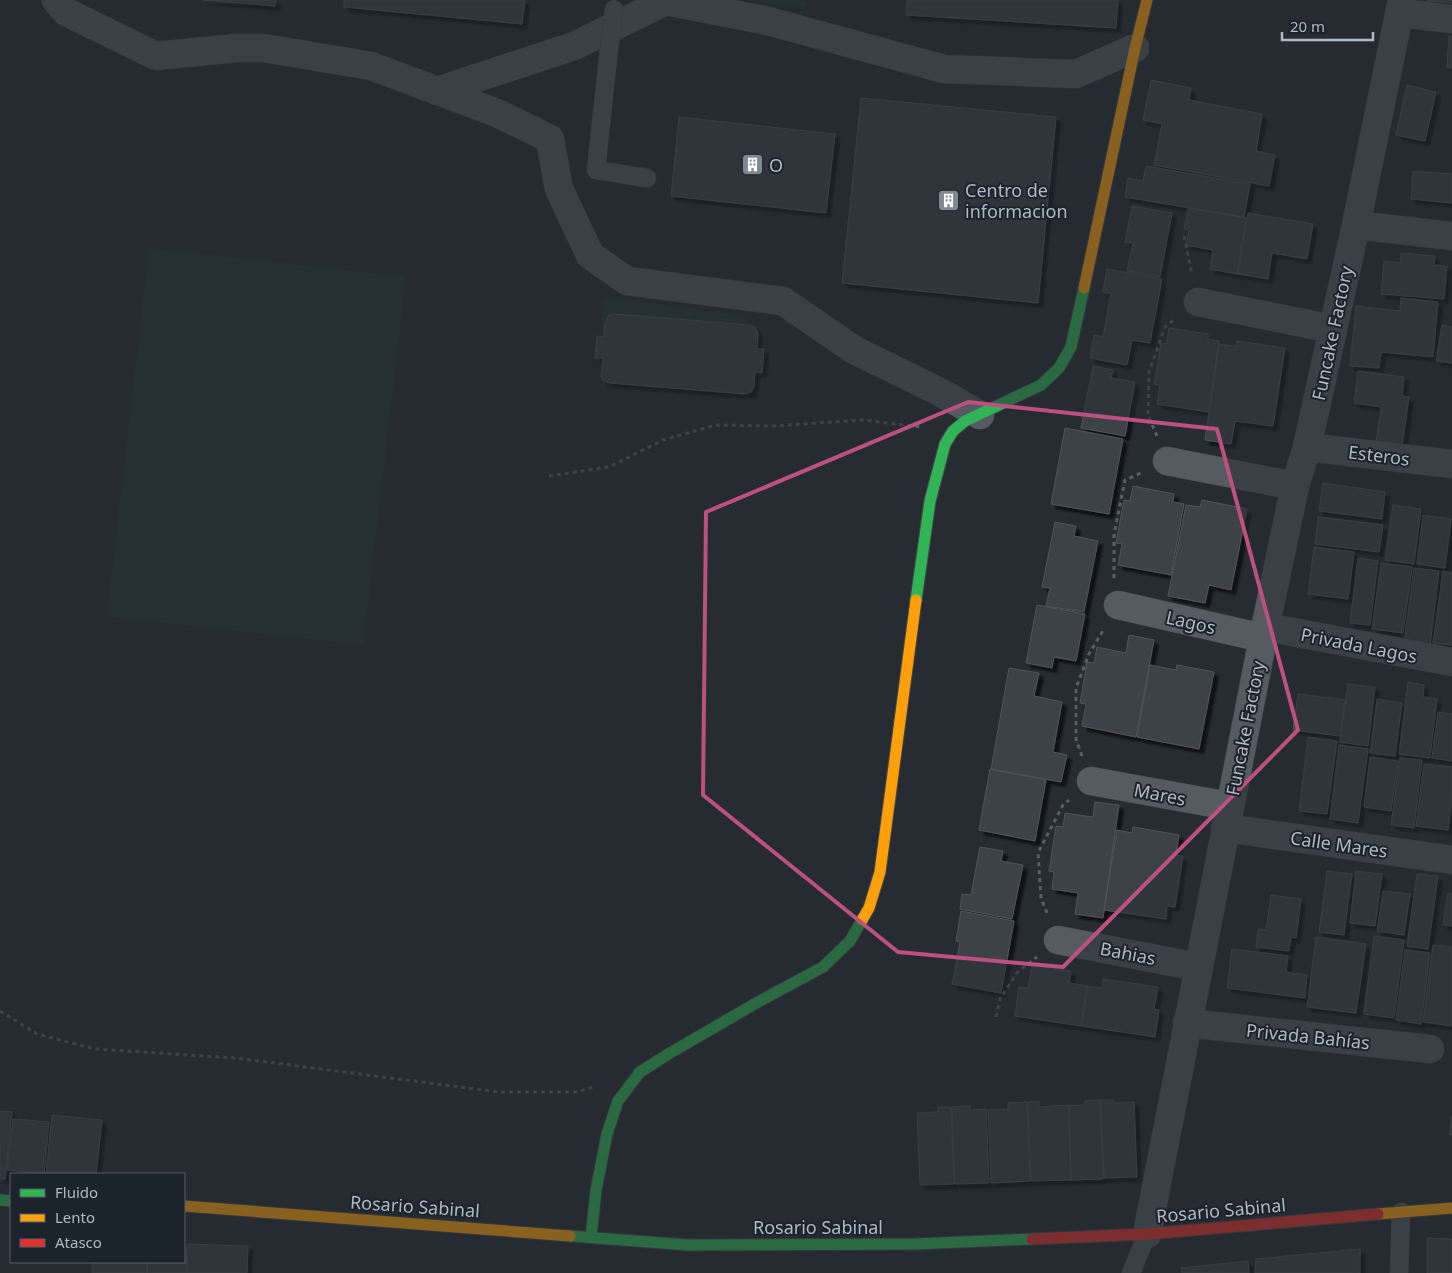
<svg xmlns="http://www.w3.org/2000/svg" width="1452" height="1273" viewBox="0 0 1452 1273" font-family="'Noto Sans',sans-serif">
<defs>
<filter id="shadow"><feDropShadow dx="4.5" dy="4.5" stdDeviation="1" flood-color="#0009"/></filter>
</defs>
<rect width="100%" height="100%" fill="#272c32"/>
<path fill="#253738" d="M 744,0 L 807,0 L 806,7 Z
M 149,248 L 406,277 L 363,645 L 107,616 Z
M 604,297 L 745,316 L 748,378 L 598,363 Z"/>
<path fill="#3e4247" stroke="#4e545a" filter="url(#shadow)" d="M 202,0 L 276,0 L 275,6 Z
M 344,0 L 525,0 L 522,24 L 344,7 Z
M 907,0 L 1118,0 L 1116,28 L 906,15 Z
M 1427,0 L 1452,0 L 1452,3 L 1427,1 Z
M 1449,36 L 1452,36 L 1452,68 L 1447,67 Z
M 1151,80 L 1191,88 L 1189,100 L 1262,114 L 1256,151 L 1275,155 L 1269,186 L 1154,165 L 1162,124 L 1143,120 Z
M 1407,85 L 1436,92 L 1425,141 L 1396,135 Z
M 861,98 L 1056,117 L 1038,303 L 842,283 Z
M 679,117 L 835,134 L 826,213 L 671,196 Z
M 1146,166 L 1250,184 L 1244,217 L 1125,197 L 1128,178 L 1143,181 Z
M 1413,171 L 1452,174 L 1452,203 L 1411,199 Z
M 1132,206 L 1172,213 L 1160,277 L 1127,271 L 1133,243 L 1125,242 Z
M 1188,208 L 1246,218 L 1237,274 L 1210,269 L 1213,250 L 1186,245 L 1189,230 L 1184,229 Z
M 1248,213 L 1313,224 L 1307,259 L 1272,253 L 1268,279 L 1238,274 Z
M 1401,253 L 1435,256 L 1434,265 L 1447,266 L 1444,299 L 1381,294 L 1384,261 L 1401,263 Z
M 1107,269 L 1162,279 L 1150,343 L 1132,340 L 1127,365 L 1090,358 L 1094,335 L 1103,337 L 1111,294 L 1103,292 Z
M 1401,298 L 1438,302 L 1433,357 L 1381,352 L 1379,368 L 1350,366 L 1356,306 L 1400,311 Z
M 615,314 L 750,325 L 755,327 L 758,333 L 757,349 L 764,349 L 762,373 L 755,372 L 754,386 L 751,392 L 745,394 L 610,383 L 604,381 L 601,377 L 603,358 L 595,358 L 597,336 L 604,337 L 605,324 L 609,315 Z
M 1442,325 L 1452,327 L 1452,363 L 1436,361 Z
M 1169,328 L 1208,334 L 1208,339 L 1219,341 L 1209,412 L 1157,404 L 1160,385 L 1154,384 L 1161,343 L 1166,344 Z
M 1237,341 L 1285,348 L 1273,426 L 1235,421 L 1231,444 L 1205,440 L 1219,344 L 1236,346 Z
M 1093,366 L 1113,370 L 1111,378 L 1135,382 L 1125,436 L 1081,428 Z
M 1358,371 L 1404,377 L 1402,396 L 1409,397 L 1402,446 L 1376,443 L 1381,407 L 1354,403 Z
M 1065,428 L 1123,439 L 1109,514 L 1051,504 Z
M 1323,483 L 1385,492 L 1382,519 L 1319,511 Z
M 1133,486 L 1174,494 L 1173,502 L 1184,504 L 1171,575 L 1118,565 L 1122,544 L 1116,543 L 1124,500 L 1130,501 Z
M 1202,500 L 1247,509 L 1231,590 L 1209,585 L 1205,603 L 1168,596 L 1186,505 L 1200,507 Z
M 1393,505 L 1421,509 L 1414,564 L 1385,560 Z
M 1423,515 L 1451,519 L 1445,568 L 1417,564 Z
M 1318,517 L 1383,525 L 1379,552 L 1315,544 Z
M 1055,522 L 1076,526 L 1074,536 L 1098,541 L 1084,612 L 1046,606 L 1050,588 L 1042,587 Z
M 1314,547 L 1354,552 L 1348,599 L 1308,594 Z
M 1358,558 L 1378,561 L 1370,625 L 1350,623 Z
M 1381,563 L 1412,567 L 1403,633 L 1372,629 Z
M 1414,568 L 1439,571 L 1430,646 L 1404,643 Z
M 1443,571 L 1452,573 L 1452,645 L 1433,643 Z
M 1037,605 L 1085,614 L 1076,661 L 1054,657 L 1052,668 L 1026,663 Z
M 1129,635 L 1154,640 L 1136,737 L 1082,726 L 1086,704 L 1080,703 L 1087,662 L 1094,663 L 1097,647 L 1126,653 Z
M 1150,665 L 1176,670 L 1177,665 L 1214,672 L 1199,749 L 1137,737 Z
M 1009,668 L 1039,673 L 1034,696 L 1062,702 L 1053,752 L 1067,755 L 1061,782 L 991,769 Z
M 1408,682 L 1424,685 L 1423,697 L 1437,699 L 1430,758 L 1399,754 Z
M 1348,684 L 1375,687 L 1368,746 L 1340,742 Z
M 1298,694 L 1345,700 L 1340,736 L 1293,730 Z
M 1377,699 L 1402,703 L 1395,756 L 1370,753 Z
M 1438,712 L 1452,714 L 1452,761 L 1432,758 Z
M 1308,737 L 1337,741 L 1327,814 L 1299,811 Z
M 1339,745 L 1368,749 L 1358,823 L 1330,819 Z
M 1370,757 L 1398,761 L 1391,811 L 1364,807 Z
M 1400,758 L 1422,760 L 1414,828 L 1391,825 Z
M 1424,764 L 1452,767 L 1452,796 L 1448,830 L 1416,826 Z
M 990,769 L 1046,780 L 1035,841 L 979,830 Z
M 1095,802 L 1119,805 L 1103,918 L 1075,914 L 1078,893 L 1052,889 L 1054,872 L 1049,871 L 1056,826 L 1063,827 L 1065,813 L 1093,817 Z
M 1133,827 L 1179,835 L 1176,855 L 1183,856 L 1175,907 L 1167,906 L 1166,919 L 1104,910 L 1117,830 L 1132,833 Z
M 980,847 L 1003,851 L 1001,861 L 1023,865 L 1012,919 L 960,909 L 962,894 L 971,895 Z
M 1327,871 L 1352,874 L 1344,935 L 1319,932 Z
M 1356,871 L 1382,874 L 1375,926 L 1350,923 Z
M 1417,874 L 1438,876 L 1428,949 L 1407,946 Z
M 1383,891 L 1410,894 L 1404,935 L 1377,931 Z
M 1448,893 L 1452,894 L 1452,926 L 1443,925 Z
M 1271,895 L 1301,899 L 1296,938 L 1291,937 L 1289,951 L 1256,947 L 1258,929 L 1266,930 Z
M 961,911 L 1014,921 L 1001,993 L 952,984 L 960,942 L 956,941 Z
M 1374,936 L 1404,940 L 1394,1018 L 1364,1014 Z
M 1316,937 L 1366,944 L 1356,1013 L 1307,1007 Z
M 1433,945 L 1452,947 L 1452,1026 L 1423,1022 Z
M 1232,949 L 1288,956 L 1286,972 L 1307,975 L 1305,998 L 1227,988 Z
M 1405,950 L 1430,953 L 1421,1024 L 1396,1020 Z
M 1032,965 L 1071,971 L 1069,983 L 1087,986 L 1081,1026 L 1015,1016 L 1019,987 L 1028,988 Z
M 1103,979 L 1158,987 L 1154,1009 L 1159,1010 L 1155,1037 L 1082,1026 L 1087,986 L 1102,988 Z
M 1100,1100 L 1103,1179 L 1071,1180 L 1069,1106 L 1084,1105 L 1084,1101 Z
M 1101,1100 L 1114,1100 L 1114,1103 L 1134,1102 L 1137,1177 L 1104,1178 Z
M 1039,1101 L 1039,1107 L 1069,1105 L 1071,1180 L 1031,1181 L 1028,1102 Z
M 1027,1102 L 1030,1181 L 991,1183 L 988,1110 L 1008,1109 L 1008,1103 Z
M 970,1106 L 970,1110 L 986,1109 L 989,1183 L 955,1184 L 952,1107 Z
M 938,1107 L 951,1107 L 954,1184 L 920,1185 L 917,1113 L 938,1112 Z
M 0,1111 L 12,1112 L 5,1179 L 0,1179 Z
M 52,1115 L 102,1120 L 96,1174 L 46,1174 Z
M 1452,1116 L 1452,1135 L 1449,1135 Z
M 13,1119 L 49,1122 L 44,1174 L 7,1170 Z
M 1427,1238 L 1452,1239 L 1452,1273 L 1427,1273 Z
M 188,1244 L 248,1246 L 247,1273 L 187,1273 Z
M 184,1247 L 187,1247 L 186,1273 L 147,1273 L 147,1262 L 184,1262 Z
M 1360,1249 L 1360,1273 L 1255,1273 L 1256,1259 Z
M 1248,1261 L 1249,1273 L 1182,1273 L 1181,1268 Z
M 92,1262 L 147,1262 L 147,1273 L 92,1273 Z"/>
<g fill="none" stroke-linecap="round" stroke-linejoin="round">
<defs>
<path id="lane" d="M 608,58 L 596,170 L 647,178
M 1131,1273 L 1147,1234
M 1399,1273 L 1401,1212"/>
<path id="street" d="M 56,0 L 66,12 L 156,56 L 236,48 L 264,48 L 371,66 L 497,113 L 550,139 L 559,189 L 590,255 L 627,281 L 783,301 L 854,350 L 940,392 L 980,415
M 1400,13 L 1452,19
M 437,91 L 574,46 L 666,1 L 768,21 L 944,69 L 1076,74 L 1135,48
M 1356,225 L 1452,236
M 1198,302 L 1333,329
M 1307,447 L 1452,464
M 1167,461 L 1295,486
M 1118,605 L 1263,638
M 1266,627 L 1452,662
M 1091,781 L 1229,806
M 1225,828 L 1452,860
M 1058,940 L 1198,967
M 1187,1023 L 1430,1049
M 1147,1234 L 1263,638 L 1295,486 L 1307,447 L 1356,225 L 1402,0"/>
<path id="fast" d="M 916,600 L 930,501 L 945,444 L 953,431 L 965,421 L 1041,385 L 1059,368 L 1071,347 L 1084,288
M 0,1200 L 11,1201
M 570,1236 L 688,1245 L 916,1244 L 1032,1239
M 591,1237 L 596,1190 L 607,1134 L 618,1101 L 640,1072 L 670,1053 L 758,1002 L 823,967 L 850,941 L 862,920"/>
<path id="slow" d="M 1084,288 L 1135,48 L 1147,0
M 862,920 L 869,908 L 880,872 L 916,600
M 184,1206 L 570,1236
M 1378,1214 L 1452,1208"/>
<path id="jam" d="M 1032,1239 L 1147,1234 L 1378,1214"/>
</defs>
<use href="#lane" stroke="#44484d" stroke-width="19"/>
<use href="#street" stroke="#44484d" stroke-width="29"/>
<use href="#fast" stroke="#44484d" stroke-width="13"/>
<use href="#slow" stroke="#44484d" stroke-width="13"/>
<use href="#jam" stroke="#44484d" stroke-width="13"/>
<path stroke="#595f65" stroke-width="3" stroke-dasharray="4 4" stroke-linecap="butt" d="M 1184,236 L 1192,275
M 1157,436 L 1148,415 L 1149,372 L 1165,327 L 1175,319
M 549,476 L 609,467 L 663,440 L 716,425 L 772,426 L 863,420 L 921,427
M 1114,578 L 1114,534 L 1125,480 L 1141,473
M 1082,756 L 1076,739 L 1076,688 L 1089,654 L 1104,629
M 1047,913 L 1041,898 L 1038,853 L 1063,805 L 1069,800
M 0,1011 L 37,1034 L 95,1049 L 236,1058 L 498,1092 L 577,1092 L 593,1087
M 996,1017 L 1000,999 L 1017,973 L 1037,957"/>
<use href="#lane" stroke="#565a61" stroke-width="18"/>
<use href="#street" stroke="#565a61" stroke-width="28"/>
<use href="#fast" stroke="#30b455" stroke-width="11"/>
<use href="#slow" stroke="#ff9f0a" stroke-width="11"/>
<use href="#jam" stroke="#e5322d" stroke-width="11"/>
<defs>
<path id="lane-bridge" d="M 608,58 L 614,9"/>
</defs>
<use href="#lane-bridge" stroke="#44484d" stroke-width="19" stroke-linecap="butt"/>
<use href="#lane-bridge" stroke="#565a61" stroke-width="18"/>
</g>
<path d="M0 0H1452V1273H0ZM 968,402 L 1217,429 L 1298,730 L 1063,967 L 898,952 L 703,795 L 706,512 Z" fill="#272c32" fill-opacity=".55" fill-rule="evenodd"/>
<path fill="none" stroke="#bc5080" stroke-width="4" stroke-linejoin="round" d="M 968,402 L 1217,429 L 1298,730 L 1063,967 L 898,952 L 703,795 L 706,512 Z"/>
<defs>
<symbol id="building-square" viewBox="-11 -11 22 22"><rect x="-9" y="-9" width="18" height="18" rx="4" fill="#808891" stroke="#1b232c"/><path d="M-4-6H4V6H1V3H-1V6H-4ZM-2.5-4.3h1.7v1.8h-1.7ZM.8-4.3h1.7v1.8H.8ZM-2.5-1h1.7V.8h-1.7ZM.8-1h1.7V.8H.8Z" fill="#fff"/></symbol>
</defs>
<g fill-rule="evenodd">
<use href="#building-square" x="740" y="152" width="25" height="25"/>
<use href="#building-square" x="936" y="188" width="25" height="25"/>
</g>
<g text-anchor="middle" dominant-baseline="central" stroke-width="4" stroke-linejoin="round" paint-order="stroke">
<g font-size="18" fill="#b0b9c4" stroke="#1b232c" text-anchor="start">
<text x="769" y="165">O</text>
<text x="965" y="190">Centro de<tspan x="965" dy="21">informacion</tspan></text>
</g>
<g font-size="18" fill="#b0b9c4" stroke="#1b232c">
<text transform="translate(1332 333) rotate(-78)">Funcake Factory</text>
<text transform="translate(1379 455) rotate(7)">Esteros</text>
<text transform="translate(1191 622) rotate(13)">Lagos</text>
<text transform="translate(1359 645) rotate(11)">Privada Lagos</text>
<text transform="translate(1245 728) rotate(-79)">Funcake Factory</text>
<text transform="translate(1160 794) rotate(11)">Mares</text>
<text transform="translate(1339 844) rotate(8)">Calle Mares</text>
<text transform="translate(1128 953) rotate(11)">Bahias</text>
<text transform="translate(1308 1036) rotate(6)">Privada Bahías</text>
<text transform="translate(415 1206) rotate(4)">Rosario Sabinal</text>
<text transform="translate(1221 1210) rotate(-5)">Rosario Sabinal</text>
<text x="818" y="1227">Rosario Sabinal</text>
</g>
</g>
<rect x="10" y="1173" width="175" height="90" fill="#1b232c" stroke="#575f69"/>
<rect x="20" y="1189" width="25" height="8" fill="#30b455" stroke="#575f69"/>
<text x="55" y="1198" font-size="15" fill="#b0b9c4">Fluido</text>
<rect x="20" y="1214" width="25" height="8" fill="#ff9f0a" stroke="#575f69"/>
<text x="55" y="1223" font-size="15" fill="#b0b9c4">Lento</text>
<rect x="20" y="1239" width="25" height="8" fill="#e5322d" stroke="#575f69"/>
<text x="55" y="1248" font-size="15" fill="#b0b9c4">Atasco</text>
<path d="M1282 32v8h91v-8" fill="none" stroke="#b0b9c4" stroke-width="2.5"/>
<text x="1290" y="32" font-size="15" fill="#b0b9c4" stroke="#1b232c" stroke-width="4" paint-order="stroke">20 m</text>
</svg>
